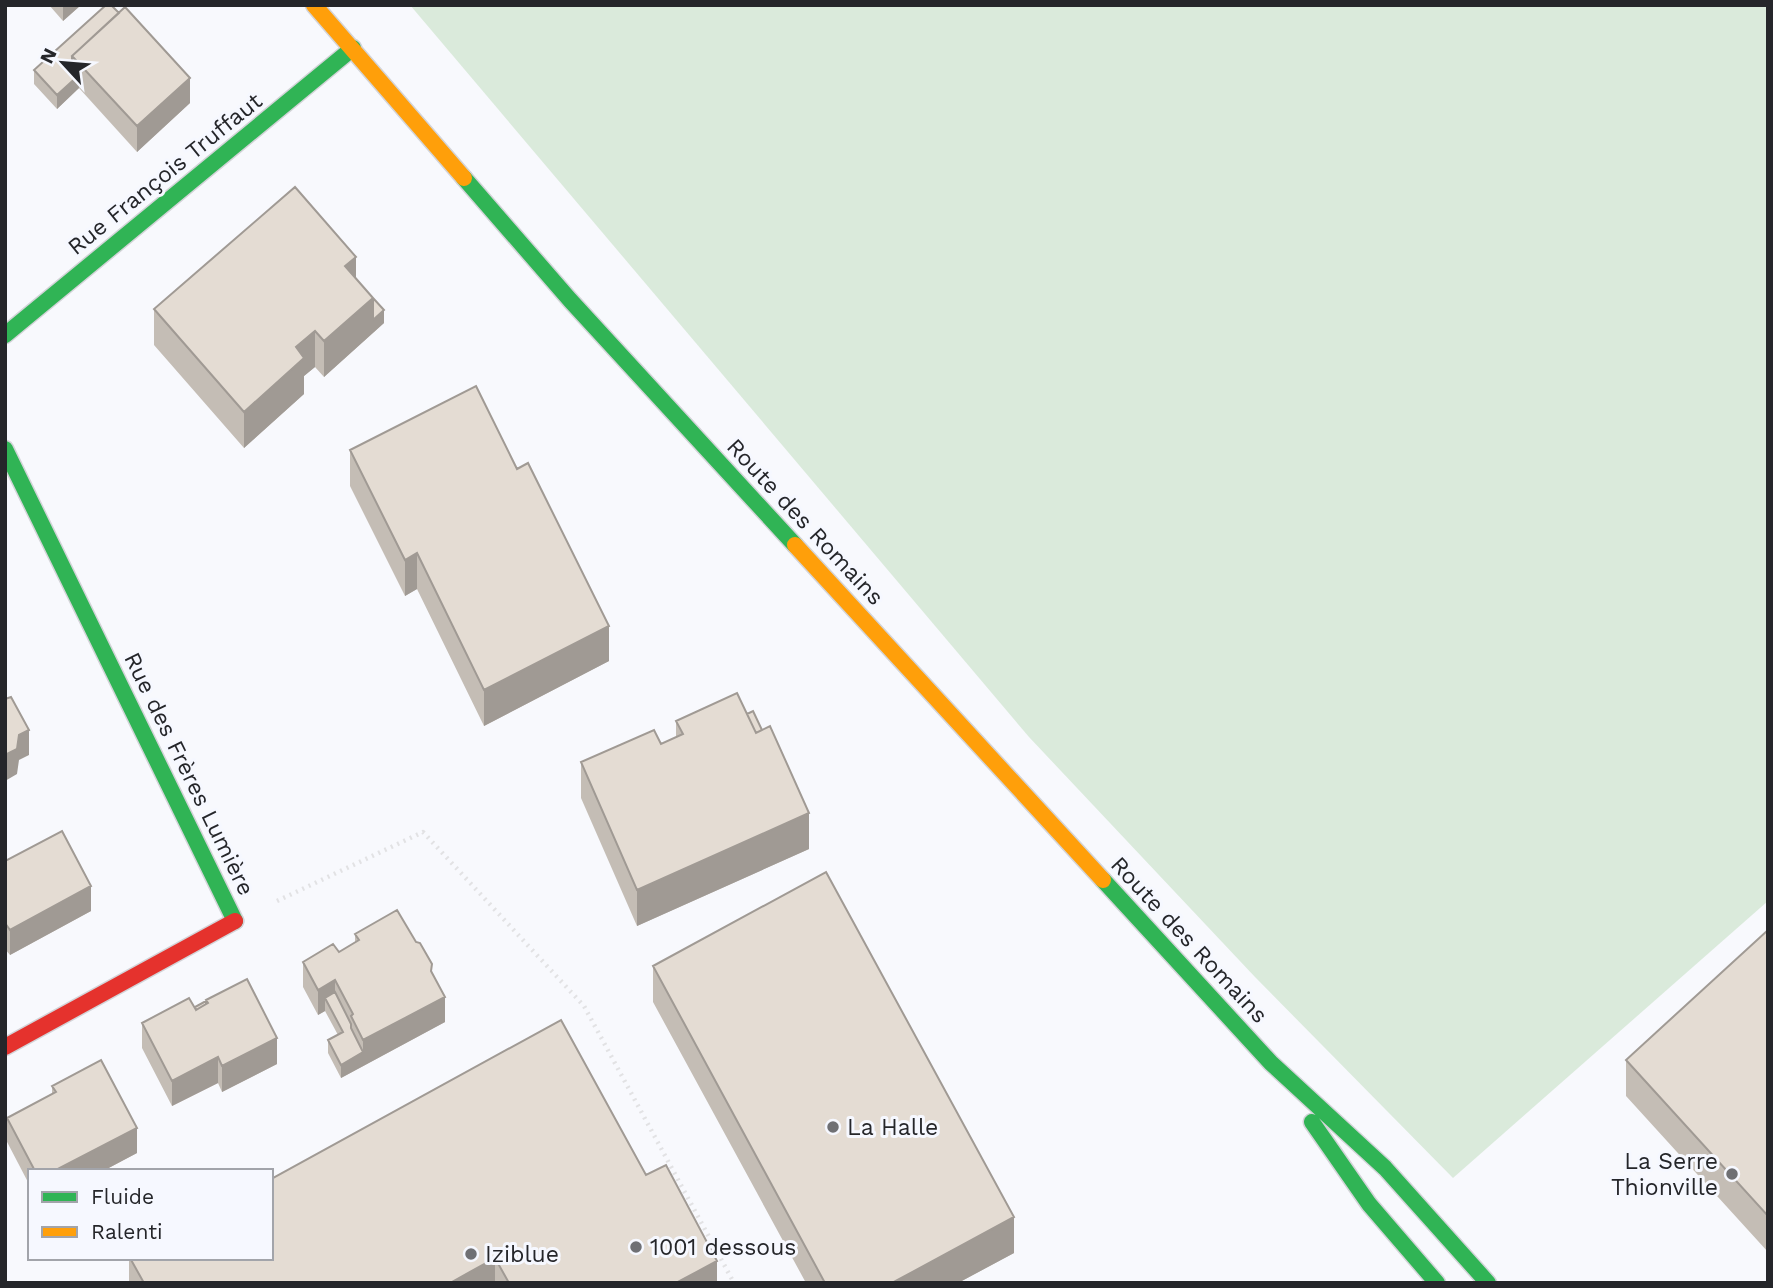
<svg xmlns="http://www.w3.org/2000/svg" width="1773" height="1288" viewBox="0 0 1773 1288" font-family="'Work Sans',sans-serif">
<rect width="100%" height="100%" fill="#f8f9fd"/>
<path fill="#daeadb" d="M 410,5 L 1768,5 L 1768,901 L 1453,1178 L 1255,977 L 1029,737 Z"/>
<g fill="none" stroke-linecap="round" stroke-linejoin="round">
<defs>
<path id="fast" d="M 464,178 L 570,300 L 795,545
M 5,335 L 353,48
M 5,449 L 235,921
M 1103,880 L 1271,1063 L 1385,1168 L 1488,1283
M 1312,1122 L 1369,1204 L 1437,1283"/>
<path id="slow" d="M 314,5 L 464,178
M 795,545 L 1103,880"/>
<path id="jam" d="M 5,1047 L 235,921"/>
</defs>
<use href="#fast" stroke="#d3d4d8" stroke-width="19"/>
<use href="#slow" stroke="#d3d4d8" stroke-width="19"/>
<use href="#jam" stroke="#d3d4d8" stroke-width="19"/>
<path stroke="#e2e2e4" stroke-width="4.5" stroke-dasharray="2 5" stroke-linecap="butt" d="M 277,901 L 423,832 L 584,1006 L 734,1283"/>
<use href="#fast" stroke="#30b455" stroke-width="16"/>
<use href="#slow" stroke="#ff9f0a" stroke-width="16"/>
<use href="#jam" stroke="#e5322d" stroke-width="16"/>
</g>
<path fill="#c4bdb5" d="M 49,5 L 81,5 L 63,21 Z
M 106,5 L 190,103 L 137,152 L 79,88 L 57,109 L 34,84 L 34,70 Z
M 356,278 L 384,323 L 324,377 L 315,367 L 304,376 L 304,394 L 244,448 L 154,345 L 154,309 Z
M 350,450 L 609,661 L 484,726 L 417,589 L 405,596 L 350,486 Z
M 676,721 L 809,849 L 637,926 L 581,798 L 581,762 L 661,744 L 676,737 Z
M 5,861 L 91,911 L 10,955 L 5,949 Z
M 1768,930 L 1768,1252 L 1626,1096 L 1626,1060 Z
M 355,934 L 432,973 L 445,1022 L 341,1078 L 328,1053 L 328,1040 L 338,1035 L 325,1011 L 318,1015 L 303,987 L 303,962 L 339,952 L 355,942 Z
M 653,966 L 1014,1253 L 958,1283 L 806,1283 L 653,1002 Z
M 206,1001 L 277,1064 L 222,1092 L 218,1083 L 172,1106 L 142,1048 L 142,1023 L 195,1007 Z
M 52,1086 L 137,1153 L 103,1171 L 30,1171 L 30,1186 L 5,1138 L 5,1122 L 7,1121 L 7,1118 L 52,1094 Z
M 646,1175 L 717,1283 L 129,1283 L 129,1258 L 271,1258 Z"/>
<path fill="#a09a94" d="M 63,5 L 81,5 L 63,21 Z
M 79,75 L 79,88 L 57,109 L 57,95 Z
M 190,78 L 190,103 L 137,152 L 137,126 Z
M 356,257 L 356,292 L 345,266 Z
M 373,298 L 384,310 L 384,323 L 324,377 L 324,341 Z
M 315,331 L 315,367 L 304,376 L 304,394 L 244,448 L 244,412 L 296,347 Z
M 417,553 L 417,589 L 405,596 L 405,560 Z
M 609,626 L 609,661 L 484,726 L 484,690 Z
M 29,730 L 29,755 L 19,760 L 17,774 L 5,781 L 5,755 L 19,735 Z
M 809,813 L 809,849 L 637,926 L 637,890 Z
M 91,886 L 91,911 L 10,955 L 10,930 Z
M 335,980 L 335,1005 L 325,998 L 325,1011 L 318,1015 L 318,990 Z
M 445,997 L 445,1022 L 341,1078 L 341,1065 L 363,1052 L 363,1040 Z
M 277,1038 L 277,1064 L 222,1092 L 222,1066 Z
M 218,1057 L 218,1083 L 172,1106 L 172,1081 Z
M 137,1128 L 137,1153 L 103,1171 L 54,1171 Z
M 1014,1217 L 1014,1253 L 958,1283 L 892,1283 Z
M 495,1258 L 495,1283 L 450,1283 Z
M 717,1261 L 717,1283 L 676,1283 Z"/>
<path fill="#e4dcd3" stroke="#a09a94" stroke-width="2" d="M 106,5 L 111,5 L 119,13 L 72,56 L 72,68 L 79,75 L 57,95 L 34,70 Z
M 125,7 L 190,78 L 137,126 L 72,56 Z
M 295,187 L 356,257 L 345,266 L 373,298 L 324,341 L 315,331 L 296,347 L 304,358 L 244,412 L 154,309 Z
M 373,298 L 384,310 L 373,320 Z
M 476,386 L 517,469 L 528,463 L 609,626 L 484,690 L 417,553 L 405,560 L 350,450 Z
M 737,693 L 756,733 L 770,726 L 809,813 L 637,890 L 581,762 L 654,730 L 661,744 L 683,734 L 676,721 Z
M 11,697 L 29,730 L 19,735 L 17,749 L 5,755 L 5,699 Z
M 753,711 L 762,730 L 756,733 L 747,714 Z
M 62,831 L 91,886 L 10,930 L 5,923 L 5,861 Z
M 826,872 L 1014,1217 L 892,1283 L 825,1283 L 653,966 Z
M 397,910 L 416,942 L 420,943 L 432,964 L 431,971 L 445,997 L 363,1040 L 351,1016 L 353,1014 L 335,980 L 318,990 L 303,962 L 333,944 L 339,952 L 359,940 L 355,934 Z
M 1768,930 L 1768,1216 L 1626,1060 Z
M 247,979 L 277,1038 L 222,1066 L 218,1057 L 172,1081 L 142,1023 L 189,998 L 196,1010 L 208,1003 L 206,1000 Z
M 335,992 L 351,1024 L 351,1028 L 363,1052 L 341,1065 L 328,1040 L 343,1032 L 325,998 Z
M 206,1001 L 206,1004 L 196,1010 L 195,1007 Z
M 561,1020 L 646,1175 L 666,1165 L 717,1261 L 676,1283 L 509,1283 L 495,1258 L 450,1283 L 144,1283 L 130,1258 L 271,1258 L 271,1179 Z
M 101,1060 L 137,1128 L 54,1171 L 35,1171 L 7,1118 L 56,1092 L 52,1086 Z"/>
<g fill="#6f7074" stroke="#f6f8ff" stroke-width="2.5">
<circle cx="833" cy="1127" r="7"/>
<circle cx="1732" cy="1174" r="7"/>
<circle cx="636" cy="1247" r="7"/>
<circle cx="471" cy="1254" r="7"/>
</g>
<g text-anchor="middle" dominant-baseline="central" stroke-width="6" stroke-linejoin="round" paint-order="stroke">
<g font-size="23" fill="#25262a" stroke="#f6f8ff">
<text transform="translate(165 174) rotate(-39)">Rue François Truffaut</text>
<text transform="translate(805 522) rotate(47)">Route des Romains</text>
<text transform="translate(189 774) rotate(64)">Rue des Frères Lumière</text>
<text transform="translate(1189 940) rotate(47)">Route des Romains</text>
</g>
<g font-size="23" fill="#25262a" stroke="#f6f8ff" text-anchor="start">
<text x="847" y="1127">La Halle</text>
<text x="1718" y="1161" text-anchor="end">La Serre<tspan x="1718" dy="26">Thionville</tspan></text>
<text x="650" y="1247">1001 dessous</text>
<text x="485" y="1254">Iziblue</text>
</g>
</g>
<rect width="1773" height="1288" fill="none" stroke="#25262a" stroke-width="14"/>
<rect x="28" y="1169" width="245" height="91" fill="#f6f8ff" stroke="#a2a4aa" stroke-width="2"/>
<rect x="42" y="1192" width="35" height="10" fill="#30b455" stroke="#a2a4aa" stroke-width="2"/>
<text x="91" y="1204" font-size="21" fill="#25262a">Fluide</text>
<rect x="42" y="1227" width="35" height="10" fill="#ff9f0a" stroke="#a2a4aa" stroke-width="2"/>
<text x="91" y="1239" font-size="21" fill="#25262a">Ralenti</text>
<g transform="translate(63 63) rotate(296)" stroke="#f6f8ff" stroke-width="5" paint-order="stroke">
<path d="M0-5L12 26L0 18L-12 26Z" fill="#25262a"/>
<text y="-10" font-size="19" font-weight="bold" text-anchor="middle" fill="#25262a">N</text>
</g>
</svg>
